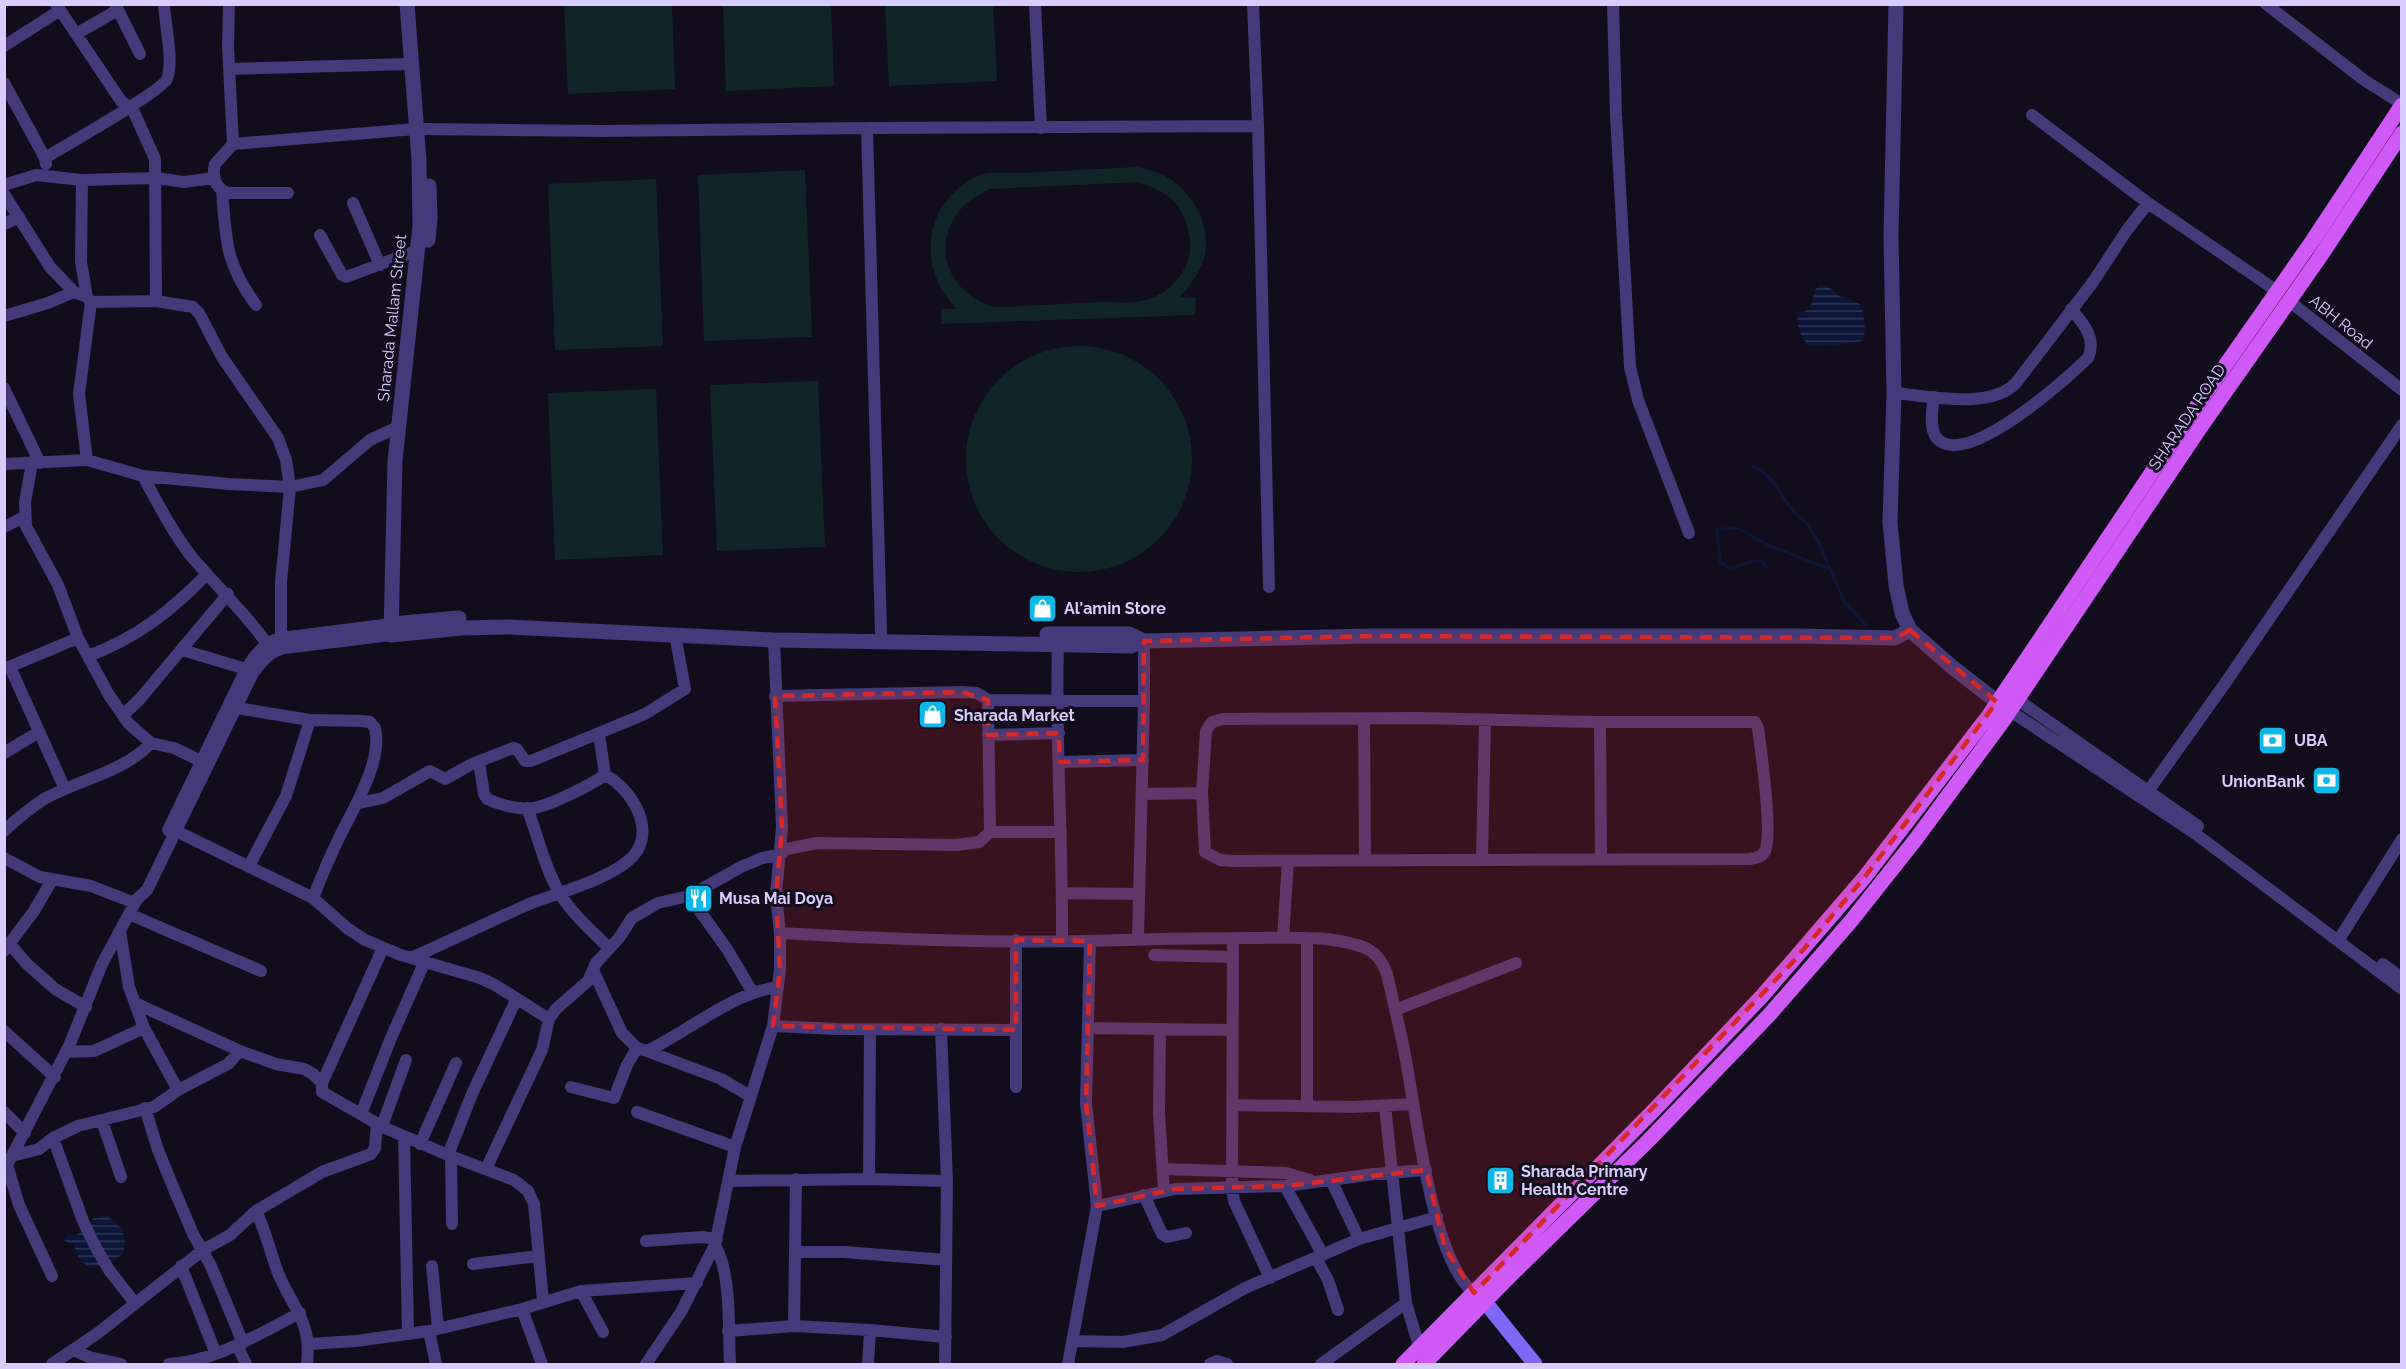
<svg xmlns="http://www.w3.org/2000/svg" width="2406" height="1369" viewBox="0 0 2406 1369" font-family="Raleway,sans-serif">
<defs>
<pattern id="water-rules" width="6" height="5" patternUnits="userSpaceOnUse" patternTransform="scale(1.5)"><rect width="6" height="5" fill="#0b1638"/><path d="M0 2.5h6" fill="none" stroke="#2e3756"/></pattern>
</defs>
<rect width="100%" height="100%" fill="#120d1d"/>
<path fill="#102527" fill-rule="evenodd" d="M 564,5 L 672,5 L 675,89 L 568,94 Z
M 723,5 L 831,5 L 834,86 L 726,91 Z
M 885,5 L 993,5 L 997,81 L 889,86 Z
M 1138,167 C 1146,170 1157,171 1165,176 C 1192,190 1213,227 1204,258 C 1199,274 1190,285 1180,297 L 1196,298 L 1195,315 L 941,324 L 942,309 L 957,309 C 938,288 928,267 931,239 C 934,211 953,187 978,176 C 989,171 1007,173 1019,173 C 1059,171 1098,169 1138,167 ZM 1138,182 C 1168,193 1182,200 1189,234 C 1196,263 1174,292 1146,300 C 1133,304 1115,302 1100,302 C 1065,304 1030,306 995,307 C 953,296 930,252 957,214 C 965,202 977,196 989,189 Z
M 805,170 L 812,337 L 704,341 L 698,175 Z
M 656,179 L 663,346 L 555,350 L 548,184 Z
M966 459a113 113 0 1 1 226 0a113 113 0 1 1-226 0Z
M 818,381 L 825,547 L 717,551 L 710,385 Z
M 656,389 L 663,555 L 555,560 L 548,393 Z"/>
<path fill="url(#water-rules)" d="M 1820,285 L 1827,285 L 1839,296 L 1860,304 C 1865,314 1866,330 1863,341 L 1829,346 L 1808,345 C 1801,337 1796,325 1798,314 L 1810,309 L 1815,290 Z
M 107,1215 L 123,1230 L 125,1243 L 123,1254 C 102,1269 82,1276 74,1245 L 63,1240 L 67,1235 C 81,1237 87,1228 93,1218 L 100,1218 Z"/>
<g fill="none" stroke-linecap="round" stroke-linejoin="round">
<path stroke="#0b1638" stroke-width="3" d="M 1752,467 L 1761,470 L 1771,479 L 1792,510 L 1808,525 L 1818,541 L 1845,603 L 1866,625
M 1767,567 L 1761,560 L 1729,568 L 1720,562 L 1717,530 L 1735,527 L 1770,546 L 1830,569"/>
<path stroke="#443a79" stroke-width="12" d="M 56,4 L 121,101 L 133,110 L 155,159 L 156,301
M 115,4 L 140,54
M 229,4 L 228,47 L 233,144
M 1035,4 L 1041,128
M 1253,4 L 1258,126 L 1269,587
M 1613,4 L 1616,115 L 1630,367 L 1638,400 L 1689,533
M 2266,4 L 2364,80 L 2402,104
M 76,34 L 118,10
M 4,46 L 59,11
M 229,69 L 410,64
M 4,83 L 45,158 L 46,164
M 2032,115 L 2148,203 L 2277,291
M 867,128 L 881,632
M 425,129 L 602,131 L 867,128 L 1258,126
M 45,158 C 63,147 162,91 167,79 C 174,60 165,25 164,4
M 82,180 L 81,262 L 87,297
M 4,185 L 36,175 L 82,180 L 156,178 L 184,182 L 214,178
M 222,190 C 226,240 225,263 256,305
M 288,193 L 227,193 C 214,187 212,176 215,164 L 233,144 L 416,129
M 4,194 L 50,267 L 74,292 L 87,297 L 91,302 L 156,301 L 193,307 L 199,313 L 222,357 L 278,438 L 286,460 L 290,487 L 281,582 L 281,638
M 353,203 L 380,265
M 4,224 L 19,217
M 320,235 L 342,275 L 346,277 L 418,250
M 2289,301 L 2402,390
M 4,316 L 48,303 L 74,292
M 4,388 L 40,463
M 1894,393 C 1929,396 1990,410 2016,383 L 2093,282 L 2127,230 L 2148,203
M 1934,397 C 1932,409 1928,433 1940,441 C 1971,465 2066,379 2088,358 C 2097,338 2083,323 2071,309
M 87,460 L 79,394 L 91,302
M 32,463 L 25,502 L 26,526 L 58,585 L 78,638 L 109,695 L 129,724 L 151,743 L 174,748 L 201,761
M 4,464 L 87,460 L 143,476 L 229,484 L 290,487 L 323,480 L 370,440 L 398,427
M 143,476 C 158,504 172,531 191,556 C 217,587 247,614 270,648
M 4,527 L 24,517
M 1058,645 C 1055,743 1063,842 1062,941
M 182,650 L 246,669
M 88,656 C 137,638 171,611 207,574
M 10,667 L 65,789
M 4,669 L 78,638
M 2011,695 L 2198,826
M 775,696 L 962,692 L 977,693 L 988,700 L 1144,701
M 2004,707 L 2193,832 L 2402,989
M 237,708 L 310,720 L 363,721 L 370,722 L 375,728 C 383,762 353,809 339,838 C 329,858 321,878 313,898
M 123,715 L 139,700 L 228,594
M 1419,718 L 1595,722 L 1755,722 L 1758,728 C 1761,750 1773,835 1765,851 C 1762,857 1756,858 1749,859 L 1234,861 L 1220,860 L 1205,852 L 1202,793 L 1206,731 L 1212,722 L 1223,719 Z
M 1364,720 L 1365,860
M 1600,722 L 1601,858
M 988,735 L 1059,733
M 4,753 L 39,732
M 479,762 L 484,794 L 487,799 C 501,805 518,810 533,808 C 549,806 591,785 605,775 L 599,734
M 1060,762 L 1143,760
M 2149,790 L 2226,682 L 2402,425
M 1142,794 L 1202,793
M 359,803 L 383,798 L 430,771 L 445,779 L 472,764 L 513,748 L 517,749 L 525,761 L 531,761 L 645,714 L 685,689 L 675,634
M 527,808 C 538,836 544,866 559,892 C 571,913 592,931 609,948
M 170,828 L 313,898 L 347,928 L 365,940 L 401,955 L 480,978 L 495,985 L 549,1019
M 168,830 L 246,669 L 254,657 L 267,643 L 281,638 L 391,624
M 4,831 C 17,819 30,808 44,799 C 78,780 124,772 151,743
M 990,832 L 1061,832
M 782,850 L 817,843 L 956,845 L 979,842 L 990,832 L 988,700
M 4,858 L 40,877 L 91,886 L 135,903
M 1482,859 L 1485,720
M 249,866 L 286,796 L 310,720
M 1062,893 L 1139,894
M 689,896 L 727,949 L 753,993
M 129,914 L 261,971
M 120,931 L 129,987 L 144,1028 L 178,1090
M 780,933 C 883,939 986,943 1088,941 C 1143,939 1197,938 1252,938 C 1287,938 1326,935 1360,946 C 1375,951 1382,960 1387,974 C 1393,1001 1400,1028 1405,1055 C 1416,1110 1431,1259 1474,1293
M 1138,938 L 1144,701 L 1144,641
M 1233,938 L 1232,1187 L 1234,1201 L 1270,1278
M 1283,938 L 1288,861
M 1307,938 L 1307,1106
M 2338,941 L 2402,839
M 9,943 L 27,964 L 55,989 L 86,1007
M 383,948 L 322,1083 L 322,1092 L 385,1128 L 448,1155 L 514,1180 L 528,1191 L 534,1204 L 543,1301
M 4,951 L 34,911 L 52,880
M 1154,955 L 1232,957
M 411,958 C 450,941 488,922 527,905 C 556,893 615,878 634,855 C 656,829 631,788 605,775
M 2383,964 L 2402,978
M 593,970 L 622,1033 L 637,1048
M 137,1004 L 240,1051 L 276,1064 L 304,1069 L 313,1074 L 322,1083
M 1395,1010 L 1516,963
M 773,1026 L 837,1029 L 1016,1030
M 1088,1028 L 1232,1030
M 941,1029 L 947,1181 L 945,1364
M 1160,1029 L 1159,1113 L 1164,1191
M 4,1031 L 55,1077
M 647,1051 L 721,1079 L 750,1096
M 66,1052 L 94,1051 L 144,1028
M 571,1087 L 614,1098 L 627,1065 L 637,1048 L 647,1051 C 689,1031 732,993 778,987
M 1016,1087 L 1016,940
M 1232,1105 L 1354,1107 L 1413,1104
M 1385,1106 L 1406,1303 L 1420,1349
M 145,1108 L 158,1150 L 176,1194 L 193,1234 L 211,1266 L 243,1343
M 4,1112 L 25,1133
M 637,1112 L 735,1147
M 361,1114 L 391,1038 L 425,961
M 102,1121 L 121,1177
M 382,1126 L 406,1060
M 404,1136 L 408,1334
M 53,1138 L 83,1221 L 95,1246 L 109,1270 L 134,1302
M 420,1144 L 456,1063
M 448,1155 L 472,1094 L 516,1000
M 12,1156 L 39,1149 L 53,1138 L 78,1126 L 154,1107 L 178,1090 L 228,1064 L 240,1051
M 451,1156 L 452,1224
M 7,1165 L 19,1205 L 52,1276
M 486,1169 L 542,1050 L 549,1019 L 556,1009 L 588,981 L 596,963 L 619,938 L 632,918 L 658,903 L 689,896 L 741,867 L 762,858 L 782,854
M 1163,1169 L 1286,1173 L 1310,1180
M 4,1171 L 69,1046 L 102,964 L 137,899 L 147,890 L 253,673 C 262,661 269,652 284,648 L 391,635
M 869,1179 L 870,1030
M 1331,1180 L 1359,1239
M 728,1181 L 869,1179 L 947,1181
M 1285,1186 L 1323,1255
M 1144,1195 L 1162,1234 L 1167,1237 L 1186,1233
M 1097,1206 L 1175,1189 L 1285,1186 L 1374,1174 L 1426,1170
M 256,1211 C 266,1231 270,1252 278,1273 C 293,1309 312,1321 307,1364
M 646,1241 L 702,1237 L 717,1239
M 715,1245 C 732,1275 728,1330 730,1364
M 797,1252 L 844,1252 L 946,1260
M 1316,1258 L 1328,1280 L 1338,1310
M 473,1264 L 538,1256
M 181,1266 L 216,1354
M 432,1266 L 438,1329
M 581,1291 L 603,1332
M 522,1309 L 542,1364
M 794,1326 L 796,1179
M 429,1331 L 436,1364
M 728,1331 L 794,1326 L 870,1330 L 946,1337
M 1073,1341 L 1123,1342 L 1162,1335 L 1245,1288 L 1359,1239 L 1437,1217
M 309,1344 L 356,1341 L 429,1331 L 522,1309 L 581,1291 L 697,1283
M 237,1345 L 246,1364
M 74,1350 L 89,1357 L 121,1364
M 52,1364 L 98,1333 L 203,1250 L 230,1235 L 256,1211 L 322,1172 L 371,1154 L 375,1148 L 377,1123
M 169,1364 C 217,1361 258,1334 300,1313
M 646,1364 L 681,1312 L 715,1245 L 735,1147 L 773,1026 L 780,970 L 780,933 L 776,895 L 782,827 L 774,640
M 868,1364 L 870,1330
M 1068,1364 L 1097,1206 L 1086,1103 L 1090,941
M 1210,1364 L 1217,1361 L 1227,1364
M 1321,1364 L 1406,1303"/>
<path stroke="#443a79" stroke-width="15" d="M 407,4 L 419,160 L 420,226 L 395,461 L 391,635 L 462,628 L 508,627 L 774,640 L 1131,646 L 1144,641 L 1372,636 L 1797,636 L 1895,638 L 1910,630
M 1896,4 L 1891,236 L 1894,393 L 1890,522 L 1896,585 L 1902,613 L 1910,630 L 1951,666 L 1997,702
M 428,240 L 430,218 L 429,186
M 391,624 L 459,618
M 1047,634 L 1129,634 L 1144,641"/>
<path stroke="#7d68f7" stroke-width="15" d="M 1475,1294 L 1485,1302 L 1535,1364"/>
<path stroke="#ce59f6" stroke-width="15" d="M 1403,1364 L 1658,1106 L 1763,995 L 1864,878 L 1989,715 L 2187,420 L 2313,240 L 2402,105
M 1424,1364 L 1508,1278 L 1649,1140 L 1770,1014 L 1851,921 L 1916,839 L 2003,721 L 2200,428 L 2320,257 L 2402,133"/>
</g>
<path fill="#d62828" fill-opacity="0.2" stroke="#d62828" stroke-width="4.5" stroke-dasharray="12 8" stroke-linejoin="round" d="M 1910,630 L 1997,702 L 1864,878 L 1792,963 L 1474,1293 L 1445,1248 L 1426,1170 L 1285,1186 L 1175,1189 L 1097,1206 L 1086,1103 L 1090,941 L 1016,940 L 1016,1030 L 773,1026 L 780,970 L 776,895 L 782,827 L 775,696 L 962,692 L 988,700 L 988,735 L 1059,733 L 1060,762 L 1143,760 L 1144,641 L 1372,636 L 1895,638 Z"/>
<defs>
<symbol id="shop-square" viewBox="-11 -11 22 22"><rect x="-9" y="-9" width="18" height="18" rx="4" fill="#0db7e7" stroke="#120d1d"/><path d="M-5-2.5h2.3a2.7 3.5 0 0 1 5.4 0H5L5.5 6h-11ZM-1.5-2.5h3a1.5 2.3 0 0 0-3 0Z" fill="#fff"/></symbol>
<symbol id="bank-square" viewBox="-11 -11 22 22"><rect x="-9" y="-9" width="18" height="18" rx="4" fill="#0db7e7" stroke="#120d1d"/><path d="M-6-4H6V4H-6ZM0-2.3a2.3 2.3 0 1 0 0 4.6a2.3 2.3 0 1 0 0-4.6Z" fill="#fff"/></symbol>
<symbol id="restaurant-square" viewBox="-11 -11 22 22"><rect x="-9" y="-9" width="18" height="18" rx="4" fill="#0db7e7" stroke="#120d1d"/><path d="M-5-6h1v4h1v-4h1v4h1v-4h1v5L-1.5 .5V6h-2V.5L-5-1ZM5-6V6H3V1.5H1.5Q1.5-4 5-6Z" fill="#fff"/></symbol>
<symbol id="building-square" viewBox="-11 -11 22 22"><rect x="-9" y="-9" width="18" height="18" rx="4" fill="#0db7e7" stroke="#120d1d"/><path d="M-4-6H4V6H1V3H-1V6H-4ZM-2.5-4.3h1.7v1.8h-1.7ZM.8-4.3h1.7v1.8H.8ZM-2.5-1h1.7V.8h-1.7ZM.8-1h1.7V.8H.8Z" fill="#fff"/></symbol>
</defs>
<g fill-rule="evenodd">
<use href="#shop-square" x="1026" y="592" width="33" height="33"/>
<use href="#shop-square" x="916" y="698" width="33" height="33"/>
<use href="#bank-square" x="2256" y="724" width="33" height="33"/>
<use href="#bank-square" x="2310" y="764" width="33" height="33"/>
<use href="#restaurant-square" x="682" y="882" width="33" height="33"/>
<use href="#building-square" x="1484" y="1164" width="33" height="33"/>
</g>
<g text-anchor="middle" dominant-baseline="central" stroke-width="6" stroke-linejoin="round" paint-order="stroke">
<g font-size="16" fill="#d7ccfc" stroke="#120d1d">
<text transform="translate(392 318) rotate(-84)">Sharada Mallam Street</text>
<text transform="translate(2341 322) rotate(39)">ABH Road</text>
<text transform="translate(2187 417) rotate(-56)">SHARADA ROAD</text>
</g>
<g font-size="16" font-weight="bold" fill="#d7ccfc" stroke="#120d1d" text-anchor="start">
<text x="1064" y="608">Al'amin Store</text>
<text x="954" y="715">Sharada Market</text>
<text x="2294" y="740">UBA</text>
<text x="2305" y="781" text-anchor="end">UnionBank</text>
<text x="719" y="898">Musa Mai Doya</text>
<text x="1521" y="1171">Sharada Primary<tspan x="1521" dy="18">Health Centre</tspan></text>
</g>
</g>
<rect width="2406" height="1369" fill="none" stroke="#d7ccfc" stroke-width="12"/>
</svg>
